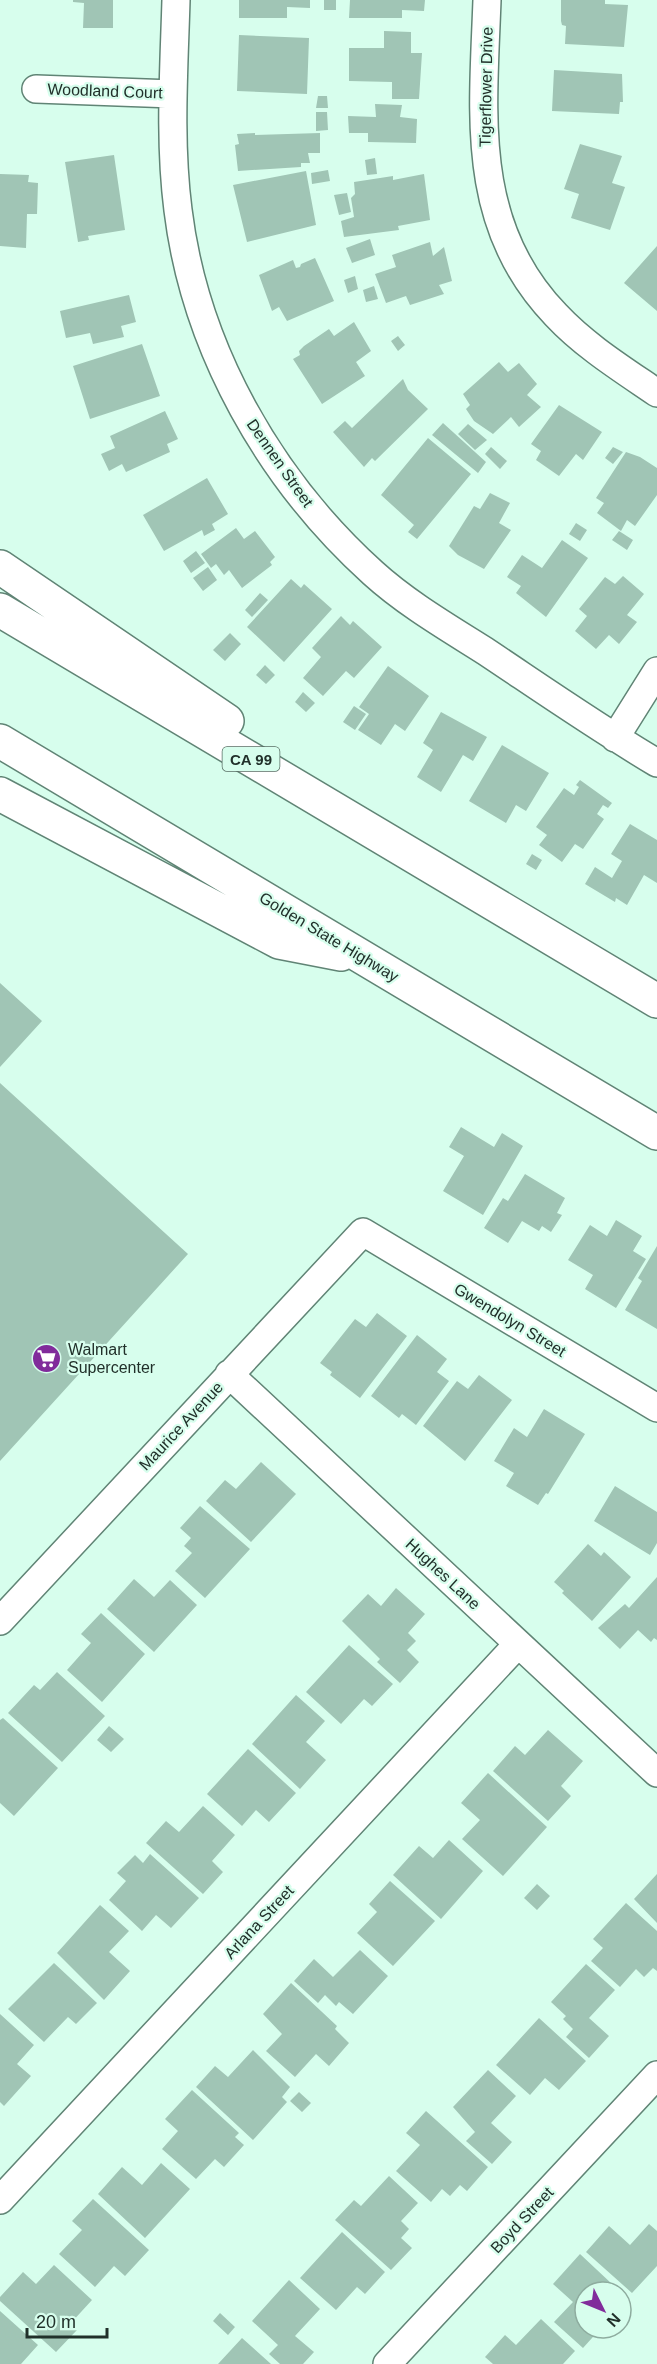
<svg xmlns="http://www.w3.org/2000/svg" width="657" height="2364" viewBox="0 0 657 2364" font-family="Arial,sans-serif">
<rect width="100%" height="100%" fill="#d7feed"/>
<path fill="#a0c5b5" d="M 73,0 L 113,0 L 113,28 L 83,28 L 84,3 L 73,2 Z
M 239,0 L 310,0 L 310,8 L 287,7 L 287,18 L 239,18 Z
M 324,0 L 336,0 L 336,10 L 324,10 Z
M 350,0 L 425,0 L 424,11 L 402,10 L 402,18 L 349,18 Z
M 561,0 L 605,0 L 605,4 L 628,5 L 624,47 L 565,44 L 566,26 L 562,25 L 561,21 Z
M 384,31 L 411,32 L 411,53 L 422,53 L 419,99 L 392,99 L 392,82 L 349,81 L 349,48 L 384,48 Z
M 239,35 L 309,38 L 307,94 L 237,91 Z
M 554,70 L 622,74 L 623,102 L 620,102 L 619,114 L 552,111 Z
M 318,96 L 327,96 L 328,108 L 316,108 Z
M 375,104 L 402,105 L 400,117 L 417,119 L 416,143 L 368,142 L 368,133 L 349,133 L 348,116 L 376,117 Z
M 316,112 L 327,112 L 328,130 L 316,131 Z
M 255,133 L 255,135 L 320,133 L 320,153 L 308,153 L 310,163 L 301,163 L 301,167 L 238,171 L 235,145 L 239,144 L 237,134 Z
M 580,144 L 622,156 L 612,183 L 625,187 L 610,230 L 571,218 L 579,194 L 564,189 Z
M 114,155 L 125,230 L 88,236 L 89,240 L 78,242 L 65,162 Z
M 375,158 L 377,174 L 367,175 L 365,160 Z
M 328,170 L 330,181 L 312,184 L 311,173 Z
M 306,171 L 316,225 L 247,242 L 233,185 Z
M 0,174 L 29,175 L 28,182 L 38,183 L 37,214 L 27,214 L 26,248 L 0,246 Z
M 424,174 L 430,220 L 398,226 L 399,230 L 344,237 L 341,221 L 354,217 L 351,198 L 355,194 L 354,182 L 393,176 L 393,180 Z
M 347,193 L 351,212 L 339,215 L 334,195 Z
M 370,239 L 375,255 L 352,263 L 346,248 Z
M 430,242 L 433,256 L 444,247 L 452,281 L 439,285 L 444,294 L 410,305 L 406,296 L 386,303 L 375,274 L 396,267 L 392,255 Z
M 657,246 L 657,311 L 624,283 Z
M 315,258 L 334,301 L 287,321 L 279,307 L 272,311 L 259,275 L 293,260 L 296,268 L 300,267 L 301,264 Z
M 355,276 L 358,289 L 348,293 L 344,280 Z
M 374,286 L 378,299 L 366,302 L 363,290 Z
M 129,295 L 136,322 L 121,326 L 124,337 L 93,344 L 90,333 L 66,338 L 60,311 Z
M 354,322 L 371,351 L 356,362 L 365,376 L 322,404 L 293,359 L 300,355 L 299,351 L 304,346 L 329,329 L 334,336 Z
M 398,336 L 405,345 L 398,351 L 391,341 Z
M 142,344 L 160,396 L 90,419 L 73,366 Z
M 499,362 L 508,372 L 519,363 L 537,384 L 527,395 L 541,407 L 519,427 L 511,417 L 493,434 L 474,421 L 466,409 L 470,405 L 463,394 Z
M 403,379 L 408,390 L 428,409 L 375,461 L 372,458 L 364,467 L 333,432 L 345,421 L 352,428 Z
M 559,405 L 602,432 L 583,460 L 576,454 L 559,476 L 536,460 L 541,451 L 531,444 Z
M 165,411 L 178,439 L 167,444 L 170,452 L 126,472 L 122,464 L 109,471 L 101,454 L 115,448 L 110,436 Z
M 443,423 L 486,462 L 478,473 L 432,435 Z
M 468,424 L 487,440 L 475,450 L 458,434 Z
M 428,438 L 471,474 L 417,539 L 408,532 L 414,525 L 381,495 Z
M 491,447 L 507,461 L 500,469 L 485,454 Z
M 613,447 L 623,452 L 613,464 L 605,458 Z
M 626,452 L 640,457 L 657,468 L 657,495 L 635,526 L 627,520 L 621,531 L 597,513 L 604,503 L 596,498 Z
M 207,478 L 228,514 L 212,524 L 215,530 L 204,536 L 202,530 L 164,551 L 143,515 Z
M 490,493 L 510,503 L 499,523 L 511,530 L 484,569 L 458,555 L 449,546 L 474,506 L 480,509 Z
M 576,523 L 587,530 L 580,541 L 569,534 Z
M 236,528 L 244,539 L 255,531 L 275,557 L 270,562 L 272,565 L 242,588 L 229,570 L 224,575 L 216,564 L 211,568 L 201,554 Z
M 619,531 L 633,540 L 627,550 L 612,540 Z
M 562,540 L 588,558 L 546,617 L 516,593 L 521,586 L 507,577 L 522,555 L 542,568 Z
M 196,551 L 205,563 L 191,573 L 183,561 Z
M 208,567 L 217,580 L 203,591 L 193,578 Z
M 623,576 L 644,594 L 627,615 L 637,622 L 619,644 L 609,635 L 596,649 L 575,631 L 587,616 L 579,609 L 605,577 L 615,584 Z
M 291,579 L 301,588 L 304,584 L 332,609 L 284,662 L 247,627 Z
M 260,593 L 268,600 L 252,617 L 245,610 Z
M 341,616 L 350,625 L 353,621 L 382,647 L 354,678 L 346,671 L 323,696 L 303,678 L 321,657 L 312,648 Z
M 230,633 L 241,644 L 225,661 L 213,650 Z
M 265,665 L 275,675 L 266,684 L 256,675 Z
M 388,666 L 429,696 L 405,731 L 395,724 L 381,745 L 358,730 L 369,714 L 359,707 Z
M 303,692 L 315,703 L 306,712 L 295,702 Z
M 354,706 L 366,714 L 355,730 L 343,722 Z
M 441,712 L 487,737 L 473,761 L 463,755 L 441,792 L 417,777 L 433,750 L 423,743 Z
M 502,745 L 549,773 L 526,811 L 516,805 L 506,823 L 469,801 Z
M 580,780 L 612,803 L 608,808 L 603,805 L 597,814 L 604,819 L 583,849 L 575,844 L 562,862 L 539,845 L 547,835 L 536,827 L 564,788 L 574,795 L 579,787 L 576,785 Z
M 630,824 L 657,840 L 657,883 L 644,875 L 627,905 L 616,898 L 615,902 L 585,884 L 595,867 L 612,878 L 622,861 L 611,854 Z
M 532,854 L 542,860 L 536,870 L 526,864 Z
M 0,983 L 42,1021 L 0,1067 Z
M 0,1083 L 188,1254 L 0,1461 Z
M 461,1127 L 494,1147 L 502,1133 L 523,1146 L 483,1215 L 443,1191 L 464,1156 L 449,1147 Z
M 525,1174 L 565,1198 L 557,1213 L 562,1215 L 551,1232 L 542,1226 L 539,1231 L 522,1221 L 508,1243 L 484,1228 L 503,1198 L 508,1201 Z
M 616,1220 L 642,1236 L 633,1251 L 646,1259 L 616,1308 L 585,1289 L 593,1275 L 568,1260 L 590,1225 L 607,1236 Z
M 657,1246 L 657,1329 L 625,1310 L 642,1281 L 638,1278 Z
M 377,1313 L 407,1336 L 360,1398 L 330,1375 L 332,1372 L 320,1363 L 355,1319 L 366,1327 Z
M 417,1335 L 447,1359 L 437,1372 L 449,1381 L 416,1425 L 402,1414 L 399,1418 L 371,1396 Z
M 479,1375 L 512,1400 L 465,1461 L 423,1426 L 457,1381 L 468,1389 Z
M 544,1409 L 585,1434 L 548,1494 L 546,1493 L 538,1505 L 506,1486 L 514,1473 L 494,1461 L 514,1428 L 527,1437 Z
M 261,1462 L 296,1494 L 251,1542 L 206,1501 L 225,1480 L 236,1489 Z
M 615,1486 L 657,1512 L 657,1543 L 650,1555 L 594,1521 Z
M 200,1506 L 250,1549 L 205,1598 L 175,1571 L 192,1553 L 184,1546 L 191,1538 L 180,1528 Z
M 588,1544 L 601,1556 L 604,1552 L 631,1577 L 592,1621 L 562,1593 L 564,1591 L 554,1582 Z
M 657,1577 L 657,1640 L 654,1638 L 651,1642 L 638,1630 L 620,1649 L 598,1628 L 625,1604 L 629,1608 Z
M 134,1579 L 154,1597 L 170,1580 L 197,1605 L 154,1652 L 107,1609 Z
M 396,1588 L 425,1614 L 408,1633 L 416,1641 L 407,1650 L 419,1662 L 400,1683 L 377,1662 L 380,1659 L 342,1621 L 368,1594 L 381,1606 Z
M 101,1613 L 145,1654 L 102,1702 L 67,1670 L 91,1643 L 81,1634 Z
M 349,1645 L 393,1684 L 372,1706 L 364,1699 L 341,1724 L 306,1692 Z
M 57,1672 L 105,1716 L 62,1762 L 8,1713 L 34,1685 L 40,1690 Z
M 296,1695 L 325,1721 L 306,1742 L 326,1760 L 300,1789 L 252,1744 Z
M 3,1718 L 58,1768 L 14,1816 L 0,1803 L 0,1720 Z
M 109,1726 L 124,1739 L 111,1752 L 97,1740 Z
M 548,1730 L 583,1761 L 561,1786 L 571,1796 L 548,1821 L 493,1771 L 515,1746 L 525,1755 Z
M 248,1749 L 296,1793 L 269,1822 L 256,1810 L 242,1826 L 207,1794 Z
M 488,1773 L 547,1827 L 503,1876 L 462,1839 L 480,1820 L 461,1803 Z
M 203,1806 L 235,1835 L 212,1861 L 223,1872 L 203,1894 L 146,1843 L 166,1821 L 179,1832 Z
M 449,1840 L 483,1871 L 441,1919 L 393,1875 L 419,1846 L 433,1858 Z
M 150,1854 L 199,1898 L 171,1928 L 156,1915 L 142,1931 L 109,1900 L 126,1881 L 117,1873 L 135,1855 L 143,1863 Z
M 657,1874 L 657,1923 L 634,1899 Z
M 390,1881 L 435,1921 L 393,1966 L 357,1933 L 377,1912 L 369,1904 Z
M 537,1884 L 550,1896 L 537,1910 L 524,1898 Z
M 626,1903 L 657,1931 L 657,1971 L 653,1968 L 644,1977 L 636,1969 L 620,1987 L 591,1961 L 603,1948 L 593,1939 Z
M 100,1905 L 129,1931 L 109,1952 L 130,1971 L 104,2000 L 57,1953 Z
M 360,1950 L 388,1976 L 353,2014 L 339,2002 L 336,2006 L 325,1995 L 318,2003 L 294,1981 L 314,1959 L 333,1977 Z
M 54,1963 L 97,2003 L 76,2024 L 68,2017 L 44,2042 L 8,2009 Z
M 586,1964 L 615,1990 L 589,2018 L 609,2036 L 589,2058 L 566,2037 L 573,2029 L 563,2019 L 566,2016 L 551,2002 Z
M 291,1983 L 337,2026 L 335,2029 L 349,2043 L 329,2066 L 316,2054 L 295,2077 L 266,2051 L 282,2034 L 263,2014 Z
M 0,2014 L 34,2045 L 17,2064 L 31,2076 L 4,2106 L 0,2102 Z
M 539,2018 L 586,2061 L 559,2090 L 545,2078 L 530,2095 L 496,2065 Z
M 253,2050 L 290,2087 L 282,2097 L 287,2102 L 253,2140 L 196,2087 L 215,2066 L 228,2077 Z
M 488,2070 L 516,2096 L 491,2123 L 512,2142 L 492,2164 L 466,2141 L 475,2132 L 453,2107 Z
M 192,2090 L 239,2133 L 235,2137 L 244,2145 L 224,2167 L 215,2159 L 196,2179 L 162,2149 L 178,2131 L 165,2119 Z
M 299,2092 L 311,2103 L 302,2112 L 290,2101 Z
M 426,2111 L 488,2167 L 467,2191 L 460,2185 L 450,2196 L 442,2189 L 431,2202 L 396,2171 L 420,2145 L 406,2133 Z
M 161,2163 L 190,2189 L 145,2238 L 98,2194 L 122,2167 L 142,2185 Z
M 389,2176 L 418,2203 L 401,2221 L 409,2229 L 401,2238 L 412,2248 L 391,2270 L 335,2220 L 354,2200 L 361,2206 Z
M 93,2199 L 149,2250 L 125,2276 L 114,2266 L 95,2287 L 59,2254 L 82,2230 L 72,2221 Z
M 649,2224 L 657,2231 L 657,2266 L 632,2293 L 586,2252 L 609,2226 L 630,2245 Z
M 342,2232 L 385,2272 L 365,2294 L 357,2287 L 336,2310 L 300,2278 Z
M 580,2254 L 628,2299 L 621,2307 L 621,2292 L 585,2292 L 585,2328 L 601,2328 L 583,2348 L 554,2322 L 573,2302 L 553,2284 Z
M 54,2265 L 92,2300 L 70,2324 L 77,2330 L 56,2352 L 0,2301 L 0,2297 L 23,2272 L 36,2284 Z
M 289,2280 L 320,2309 L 295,2336 L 314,2352 L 303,2364 L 280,2364 L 269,2354 L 278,2345 L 252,2321 Z
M 0,2311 L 38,2345 L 21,2364 L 0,2364 Z
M 220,2313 L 235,2327 L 228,2335 L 213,2321 Z
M 541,2319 L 575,2351 L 563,2364 L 493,2364 L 485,2357 L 505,2335 L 516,2345 Z
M 242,2338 L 271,2364 L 218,2364 Z"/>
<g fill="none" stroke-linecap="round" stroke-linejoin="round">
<defs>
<path id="minor" d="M 176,0 C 174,70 169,140 178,210 C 195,349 270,480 373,573 C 406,603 447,627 485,651 C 542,689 598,728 657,763
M 487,0 C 483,114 469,225 556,315 C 585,346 622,369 657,393
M 36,89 L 173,94
M 615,738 L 657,671
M 229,1374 L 657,1773
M 0,1621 L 363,1232 L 657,1408
M 0,2200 L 518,1644
M 387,2364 L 657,2075"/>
<path id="motorway" d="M 0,567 L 227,721
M 0,610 L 657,1001
M 0,741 L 657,1133
M 0,794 L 279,942 L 341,954"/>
</defs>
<use href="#minor" stroke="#608475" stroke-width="30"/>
<use href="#motorway" stroke="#608475" stroke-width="36"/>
<use href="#minor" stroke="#fff" stroke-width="27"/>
<use href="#motorway" stroke="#fff" stroke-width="33"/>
</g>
<defs>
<symbol id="supermarket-disc" viewBox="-11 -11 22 22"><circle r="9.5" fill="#812c9b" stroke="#d7feed"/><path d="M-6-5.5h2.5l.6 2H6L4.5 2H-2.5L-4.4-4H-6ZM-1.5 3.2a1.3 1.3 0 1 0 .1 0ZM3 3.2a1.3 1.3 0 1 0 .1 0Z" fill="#fff"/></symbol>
</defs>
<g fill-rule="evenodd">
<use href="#supermarket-disc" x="30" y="1342" width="33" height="33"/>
</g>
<g text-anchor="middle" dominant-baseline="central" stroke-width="4.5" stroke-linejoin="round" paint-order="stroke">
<rect fill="#d7feed" stroke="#586e64" stroke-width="1.5" x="222.5" y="747" width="57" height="24" rx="4.5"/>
<g font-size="15" font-weight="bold" fill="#21302a">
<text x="251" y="759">CA 99</text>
</g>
<g font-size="16" fill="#21302a" stroke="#d7feed">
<text transform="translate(486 87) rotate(-89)">Tigerflower Drive</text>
<text transform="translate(105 91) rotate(2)">Woodland Court</text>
<text transform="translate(280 463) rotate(55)">Dennen Street</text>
<text transform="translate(329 937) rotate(31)">Golden State Highway</text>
<text transform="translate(510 1320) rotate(31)">Gwendolyn Street</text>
<text transform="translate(181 1426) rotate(-47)">Maurice Avenue</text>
<text transform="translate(443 1574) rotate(43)">Hughes Lane</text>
<text transform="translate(259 1922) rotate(-47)">Arlana Street</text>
<text transform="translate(522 2220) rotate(-47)">Boyd Street</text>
</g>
<g font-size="16" fill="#21302a" stroke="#d7feed" text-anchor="start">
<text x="68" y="1349">Walmart<tspan x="68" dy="18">Supercenter</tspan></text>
</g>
</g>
<g transform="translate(603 2310) rotate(133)"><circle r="28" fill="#d7feed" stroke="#8eac9f" stroke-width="1.5"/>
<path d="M0-4.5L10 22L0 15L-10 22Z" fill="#812c9b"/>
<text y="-9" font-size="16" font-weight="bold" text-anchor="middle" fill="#21302a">N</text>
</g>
<path d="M27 2328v9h80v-9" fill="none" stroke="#21302a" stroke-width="3"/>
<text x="36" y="2328" font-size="18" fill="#21302a" stroke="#d7feed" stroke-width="4.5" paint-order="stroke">20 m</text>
</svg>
